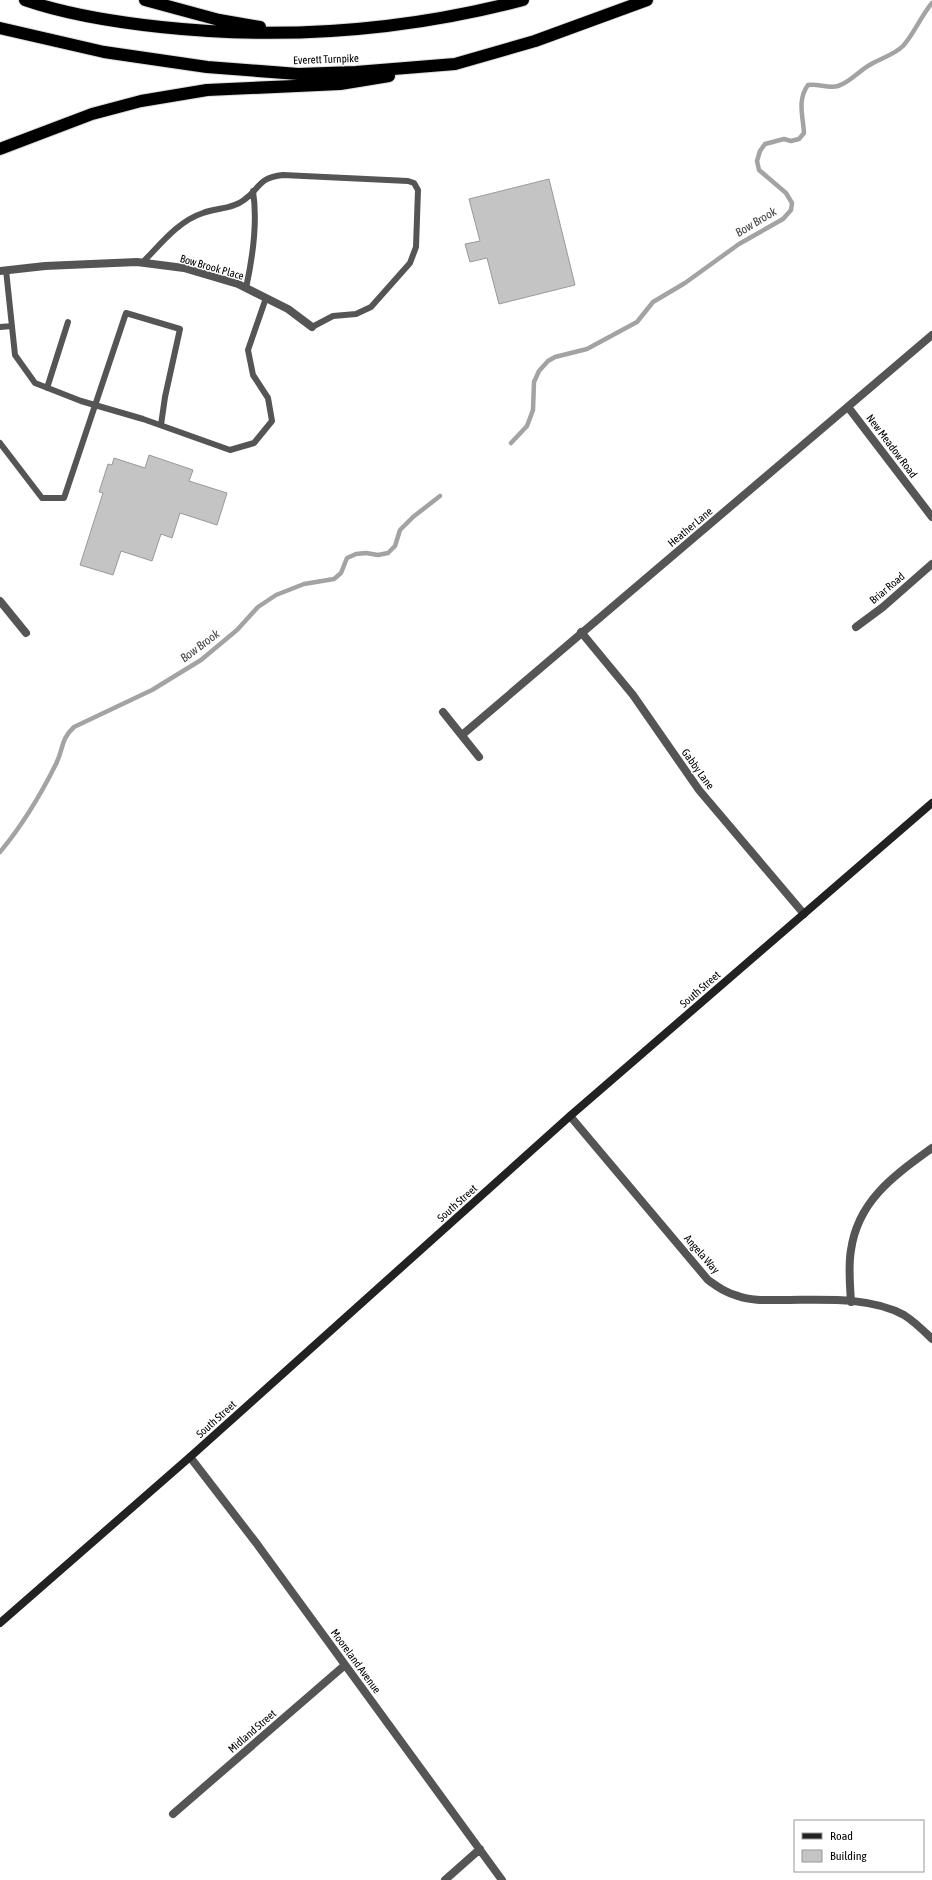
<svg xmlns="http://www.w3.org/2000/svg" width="932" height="1880" viewBox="0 0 932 1880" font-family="'Asap Condensed',sans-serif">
<rect width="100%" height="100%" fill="#fff"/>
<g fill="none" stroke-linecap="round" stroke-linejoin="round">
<path stroke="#a3a3a3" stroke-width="4.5" d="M 511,443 L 527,426 L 533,410 L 534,382 L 539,371 L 548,361 L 555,357 L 587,349 L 637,322 L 653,302 L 685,283 L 739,244 L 783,219 L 791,210 L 792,203 L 786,193 L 759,170 L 757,161 L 760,151 L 765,144 L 784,139 L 791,141 L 799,139 L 804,133 C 803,116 797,100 808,85 C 818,83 828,89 838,86 C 850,82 858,72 868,66 C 879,59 894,55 903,46 C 914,34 921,16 932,3
M 0,852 C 21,827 41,794 56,764 C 64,748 60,740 74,727 L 152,690 L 201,660 L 237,630 L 258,607 L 276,595 L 304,584 L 334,579 L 341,573 L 347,558 L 356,554 L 366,553 L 378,555 L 388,553 L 395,546 L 400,530 L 413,517 L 440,496"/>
</g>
<path fill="#c4c4c4" stroke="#999" d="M 549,179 L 575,285 L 499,304 L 487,258 L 470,262 L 465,244 L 480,241 L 469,199 Z
M 149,455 L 193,470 L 189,481 L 227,493 L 217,525 L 180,513 L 172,538 L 161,534 L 152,561 L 121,551 L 113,575 L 80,565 L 103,493 L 99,492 L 108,464 L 112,465 L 114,458 L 145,468 Z"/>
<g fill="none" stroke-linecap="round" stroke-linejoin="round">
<defs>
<path id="highway" d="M 25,0 C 68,15 115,22 161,27 C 282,40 405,31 523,0
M 145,0 L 219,20 L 260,27
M 0,28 L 104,52 L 207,67 L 298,74 L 356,72 L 455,64 L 535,41 L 647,0
M 0,149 L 92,114 L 141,101 L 207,90 L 340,84 L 389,76"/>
</defs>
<use href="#highway" stroke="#dbdbdb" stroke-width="14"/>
<path stroke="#555" stroke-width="6" d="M 142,263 C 160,245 178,221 203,213 C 216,208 233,209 244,200 C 261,188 257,178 283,175 L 408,181 L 414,183 L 418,190 L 416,247 L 410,263 L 371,307 L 356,314 L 333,316 L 312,327
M 6,270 L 15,355 L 35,383 L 81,401 L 143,419 L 230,450 L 254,443 L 272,421 L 268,398 L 253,375 L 248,350 L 266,298
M 246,288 C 253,256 258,223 253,191
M 0,327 L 12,326
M 47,388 L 68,322
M 0,443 L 42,498 L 64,498 L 126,313 L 180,329 L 165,397 L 161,425"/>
<path stroke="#555" stroke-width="8" d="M 0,271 L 45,266 L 137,262 L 184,268 L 238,284 L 288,309 L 312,327
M 848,407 L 932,517
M 0,601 L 26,633
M 856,627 L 883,607 L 932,564
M 581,632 L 633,695 L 699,790 L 804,914
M 443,712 L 479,757
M 462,735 L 932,335
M 570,1116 L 708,1280 C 718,1287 726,1293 738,1296 C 752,1301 768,1300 783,1300 C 821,1300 869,1296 904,1315 C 915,1322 923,1330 932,1339
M 851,1302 C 850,1285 848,1267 851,1250 C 858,1200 895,1175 932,1148
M 190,1457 L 257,1544 L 502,1880
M 173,1814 L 345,1665
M 445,1880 L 480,1849"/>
<path stroke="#222" stroke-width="8" d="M 0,1623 L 190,1457 L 570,1116 L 932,803"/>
<use href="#highway" stroke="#000" stroke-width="12"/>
</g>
<g text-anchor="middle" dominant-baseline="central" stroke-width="3" stroke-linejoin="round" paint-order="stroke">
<g font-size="11" fill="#000" stroke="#fff">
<text transform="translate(326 59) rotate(-2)">Everett Turnpike</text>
<text transform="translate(212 267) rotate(16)">Bow Brook Place</text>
<text transform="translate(892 446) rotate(53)">New Meadow Road</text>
<text transform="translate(690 527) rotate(-40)">Heather Lane</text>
<text transform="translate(887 588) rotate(-40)">Briar Road</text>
<text transform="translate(698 769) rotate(54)">Gabby Lane</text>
<text transform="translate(700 989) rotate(-41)">South Street</text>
<text transform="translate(457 1203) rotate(-42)">South Street</text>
<text transform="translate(702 1254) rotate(49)">Angela Way</text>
<text transform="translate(216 1419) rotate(-42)">South Street</text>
<text transform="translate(356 1661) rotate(54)">Mooreland Avenue</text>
<text transform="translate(252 1731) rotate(-41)">Midland Street</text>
</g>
<g font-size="12" font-style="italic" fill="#444" stroke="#fff">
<text transform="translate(756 222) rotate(-31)">Bow Brook</text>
<text transform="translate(200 646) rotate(-37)">Bow Brook</text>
</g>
</g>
<rect x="794" y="1820" width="130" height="52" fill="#ffffff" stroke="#999999"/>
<rect x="802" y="1833" width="20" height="6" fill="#222222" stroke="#999999"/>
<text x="830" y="1840" font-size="12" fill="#000000">Road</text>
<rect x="802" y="1850" width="20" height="12" fill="#c4c4c4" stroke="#999999"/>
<text x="830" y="1860" font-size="12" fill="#000000">Building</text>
</svg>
